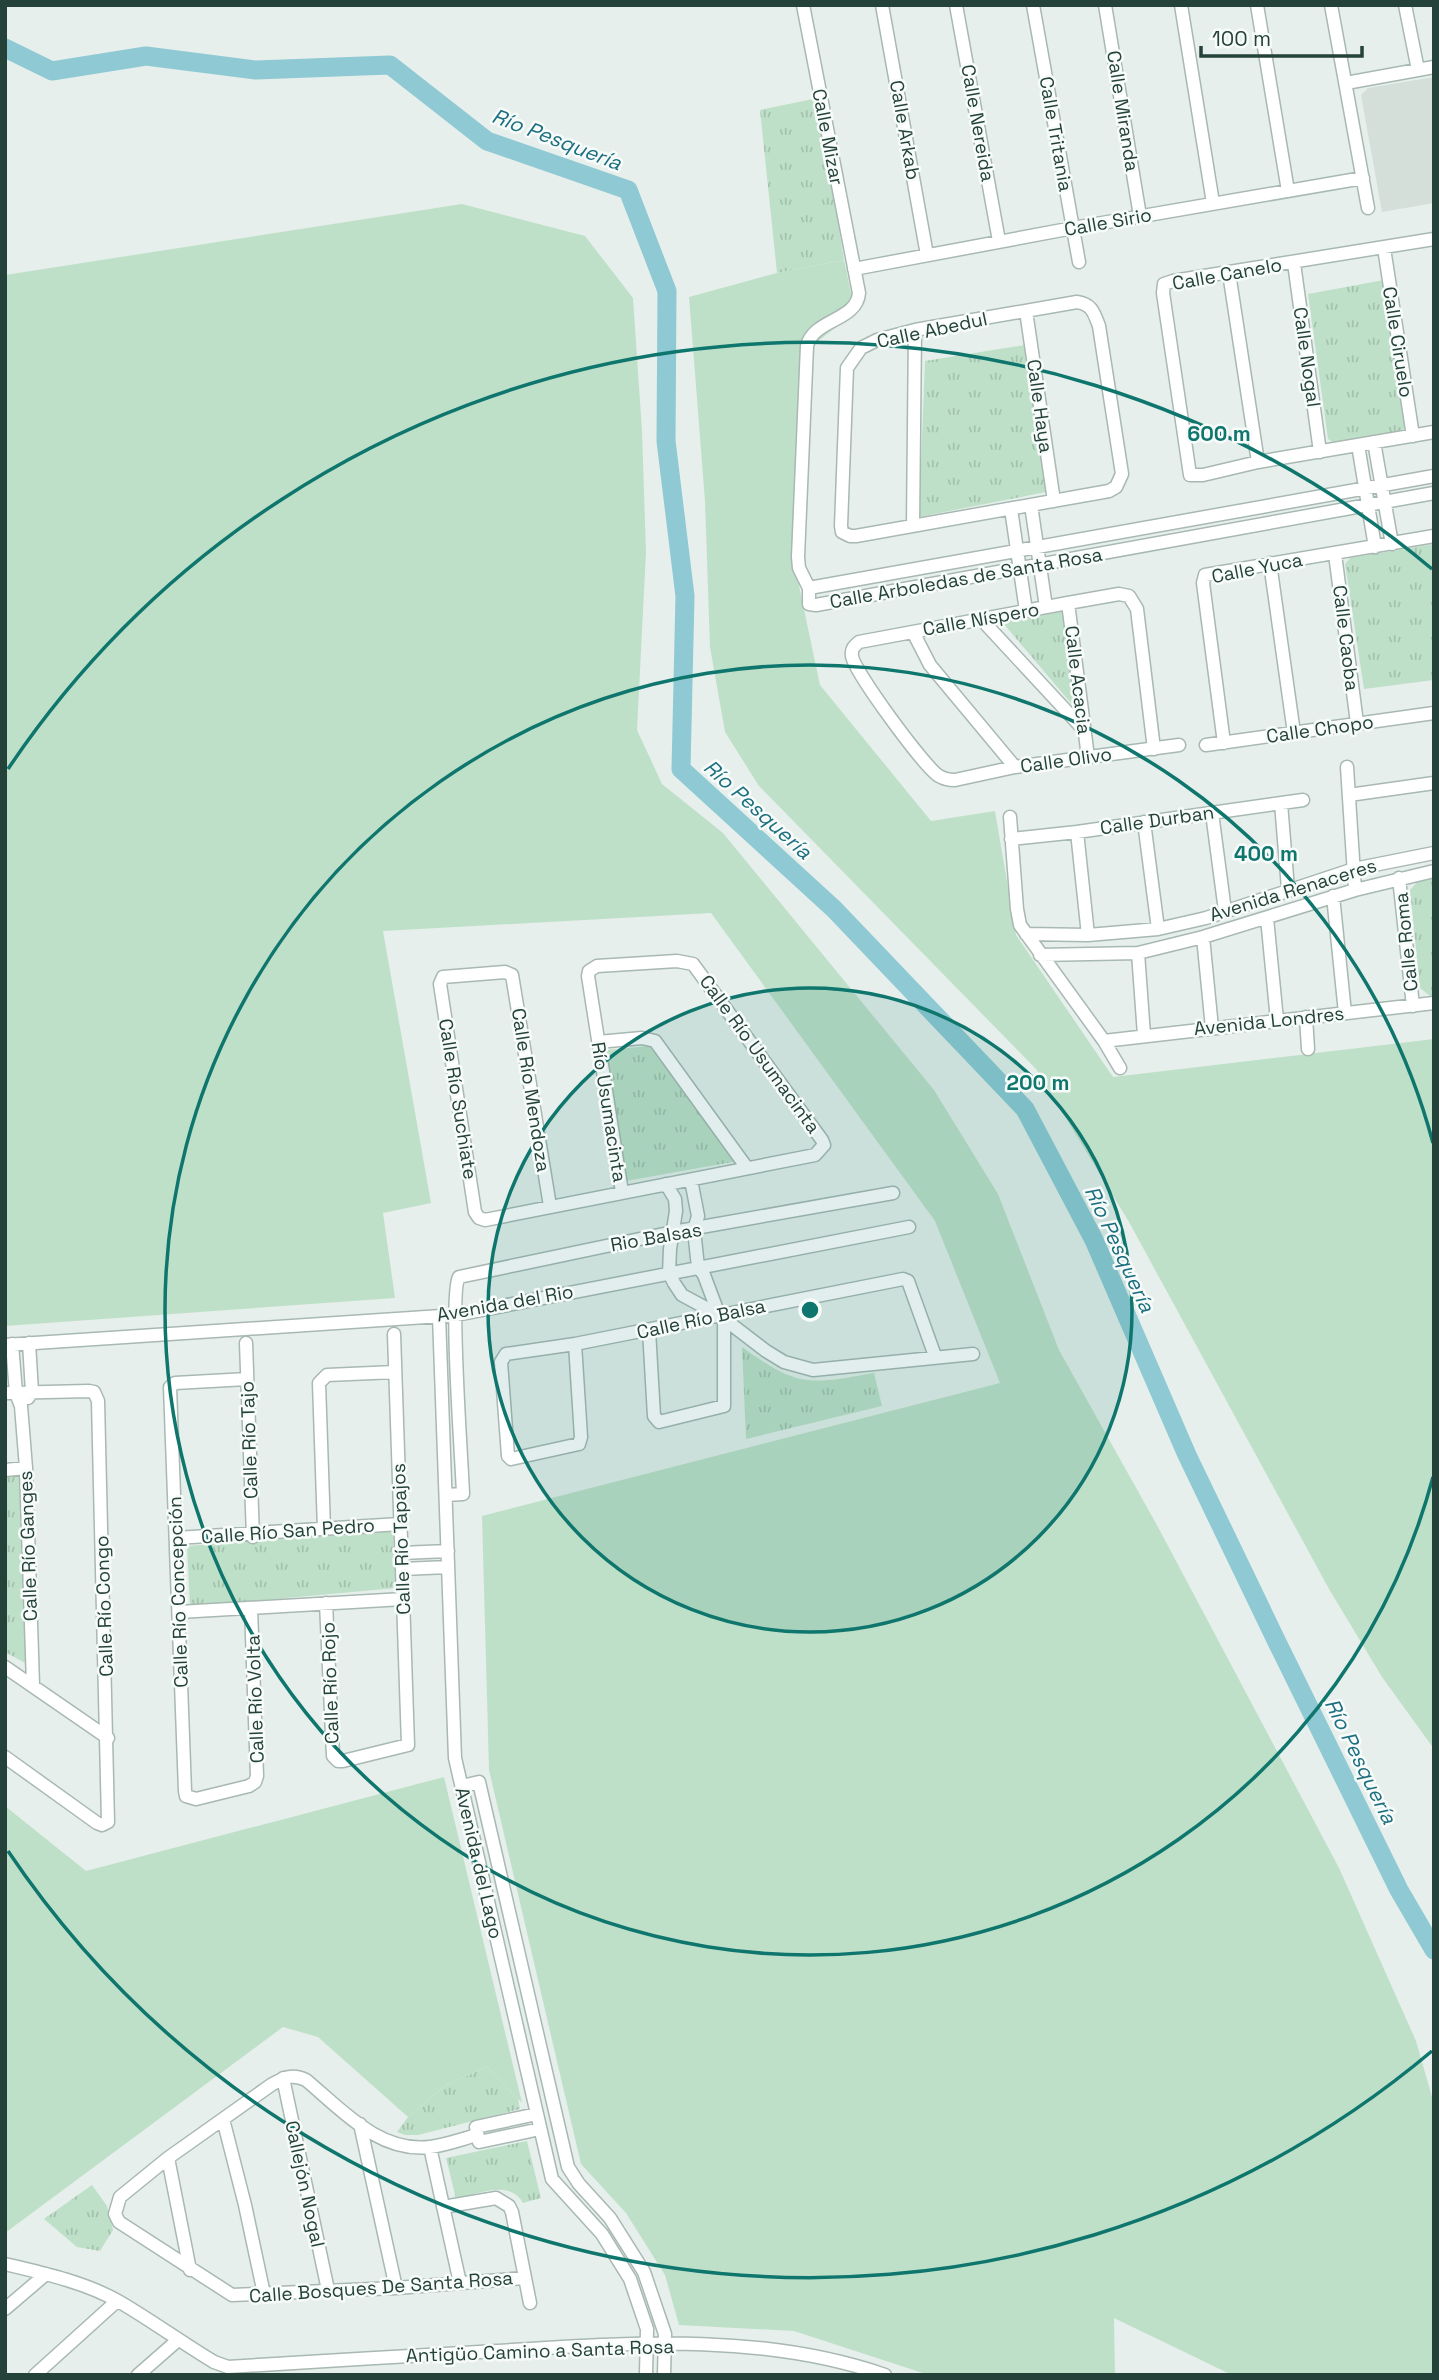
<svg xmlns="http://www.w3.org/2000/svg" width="1439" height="2380" viewBox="0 0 1439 2380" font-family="'Space Grotesk',sans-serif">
<defs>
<pattern id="park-tufts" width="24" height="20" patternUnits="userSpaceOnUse" patternTransform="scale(1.75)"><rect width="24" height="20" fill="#bfe0c8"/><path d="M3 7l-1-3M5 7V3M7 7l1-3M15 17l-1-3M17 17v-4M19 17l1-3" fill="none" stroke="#a4c1ad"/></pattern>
</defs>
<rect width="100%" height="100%" fill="#e6efeb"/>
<path fill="#d4dfda" d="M 1434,77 L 1434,203 L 1382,212 L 1361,95 L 1368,88 Z"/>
<path fill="#bfe0c8" d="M 462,204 L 585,236 L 633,298 L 642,431 L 646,552 L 637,730 L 662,784 L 723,833 L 934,1090 L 998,1194 L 1059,1350 L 1158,1527 L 1339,1868 L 1416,2041 L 1434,2104 L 1434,2375 L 1232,2375 L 1114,2318 L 1115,2375 L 929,2375 L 794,2331 L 679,2325 L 665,2275 L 626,2213 L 581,2164 L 489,1770 L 482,1516 L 1000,1383 L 935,1221 L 711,913 L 383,931 L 431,1203 L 383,1213 L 395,1298 L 5,1326 L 5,275 Z
M 844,260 L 855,312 L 812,346 L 799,586 L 820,685 L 931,821 L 995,811 L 1016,935 L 1113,1077 L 1434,1039 L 1434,1749 L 1382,1677 L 1329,1589 L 1129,1222 L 1036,1069 L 759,786 L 725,732 L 710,647 L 705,501 L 689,297 L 777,273 Z
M 444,1777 L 522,2103 L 487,2067 L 446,2085 L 408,2117 L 318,2037 L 283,2027 L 5,2233 L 5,1806 L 86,1871 Z"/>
<path fill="url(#park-tufts)" d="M 818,98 L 844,260 L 777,273 L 760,110 Z
M 1384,280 L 1407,424 L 1402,432 L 1337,445 L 1328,439 L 1308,294 Z
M 1025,345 L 1046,492 L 919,517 L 925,361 Z
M 1434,544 L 1434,680 L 1364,689 L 1345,564 L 1350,558 Z
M 1065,611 L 1075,708 L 1003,623 Z
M 1434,878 L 1434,996 L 1430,996 L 1420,988 L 1410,890 L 1418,881 Z
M 649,1046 L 738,1161 L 626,1181 L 607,1050 Z
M 742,1347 C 798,1387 807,1385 874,1373 L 882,1406 L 746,1439 Z
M 21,1474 L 27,1664 L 5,1652 L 5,1475 Z
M 393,1529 L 396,1588 L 190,1607 L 187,1546 Z
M 487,2067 L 518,2099 L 520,2109 L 418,2135 L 405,2135 L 397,2132 L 408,2117 L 446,2085 Z
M 527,2141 L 541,2198 L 523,2203 C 510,2179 477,2194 456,2199 L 446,2158 Z
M 92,2185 L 107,2206 L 113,2230 L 100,2251 L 77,2247 L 44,2219 Z"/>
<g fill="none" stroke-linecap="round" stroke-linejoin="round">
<path stroke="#8ec9d4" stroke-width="19" d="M 5,48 L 52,71 L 146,56 L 256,70 L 390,65 L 487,141 L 628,190 L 667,291 L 666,441 L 685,596 L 681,769 L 834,909 L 1025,1109 L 1094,1240 L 1187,1455 L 1275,1638 L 1399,1890 L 1434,1950"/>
<defs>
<path id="minor" d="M 803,5 L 859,293 C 857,321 813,319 807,346 L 798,557 L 799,568 L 809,588
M 882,5 L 927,255
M 956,5 L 999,241
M 1033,5 L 1079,262
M 1105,5 L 1140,216
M 1181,5 L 1213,203
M 1257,5 L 1288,191
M 1331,5 L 1368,208
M 1405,5 L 1418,70
M 1346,83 L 1434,67
M 1434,239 L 1173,281 L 1164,284 L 1163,293 L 1190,475 L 1203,475 L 1258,462 L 1434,432
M 1384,248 L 1413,436
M 1294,263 L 1320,452
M 854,269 L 1073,228 L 1363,178
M 1229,273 L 1258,462
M 1077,302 C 1092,304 1094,313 1099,326 L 1122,474 L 1116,487 L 1109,491 L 856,536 L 850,536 L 842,532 L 841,526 L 847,368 L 861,348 L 877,340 L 915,330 Z
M 1026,311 L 1054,501
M 1374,442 L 1392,544
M 1358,445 L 1375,547
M 1031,505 L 1046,607
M 1011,509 L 1026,611
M 913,525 L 915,330
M 1335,554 L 1357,723
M 1270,563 L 1294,733
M 809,588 L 809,604 L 816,605 L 1434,493
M 809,588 L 1434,476
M 1068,603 L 1088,757
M 982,620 L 1084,730
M 913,632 L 930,665 L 1015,767
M 1224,743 L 1203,583 L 1205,575 L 1434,536
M 1206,745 L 1434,713
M 1154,749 L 1137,609 L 1129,596 L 1119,594 L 1068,603 L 859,642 C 854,646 851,649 852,656 C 853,670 925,768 939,776 C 944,779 949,780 955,780 L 1015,767 L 1179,745
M 1347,767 L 1355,890
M 1349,795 L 1434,783
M 1281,803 L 1288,889
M 1212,813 L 1225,911
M 1010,817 L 1017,909 L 1020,925 L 1104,1041 L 1120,1068
M 1144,822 L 1158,929
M 1077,832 L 1088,935
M 1011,839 L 1077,832 L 1303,800
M 1399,878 L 1413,1006
M 1333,896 L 1345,1013
M 1267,918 L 1277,1020
M 1026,934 L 1088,935 L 1158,929 L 1206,918 L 1354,869 L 1434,853
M 1203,937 L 1212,1028
M 1138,953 L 1144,1035
M 1040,955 L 1138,953 L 1203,937 L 1355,890 L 1434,871
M 1306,1017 L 1308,1049
M 1104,1041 L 1434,1003
M 598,1042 L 642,1038 L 655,1041 L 747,1168
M 691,1180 L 698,1216 L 694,1230 L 698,1267 L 704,1275 L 719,1315
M 666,1184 L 675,1199 L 676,1211 L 670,1249 L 669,1273 L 674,1283 L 682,1295 L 719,1315 L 766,1351 L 784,1362 L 813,1370 L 973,1354
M 550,1206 L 512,975 L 505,972 L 443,977 L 440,984 L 475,1212 L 479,1218 L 485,1220 L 815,1155 L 824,1145 L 822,1140 L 693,964 L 677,961 L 597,966 L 589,971 L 588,976 L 622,1192
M 439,1316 L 455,1758 L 552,2179 L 602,2234 L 630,2279 L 647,2329 L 646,2375
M 649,1330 L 654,1416 L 659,1422 L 724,1406 L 724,1321
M 246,1343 L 253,1537
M 12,1344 L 16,1393 L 21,1406 L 26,1468 L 33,1685
M 575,1344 L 581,1437 L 579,1444 L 511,1459 L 508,1456 L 501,1362 L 506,1354 L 575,1344 L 903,1279 L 908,1281 L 935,1356
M 5,1345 L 456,1315 L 909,1227
M 247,1379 L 175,1383 L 170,1387 L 185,1791 L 186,1796 L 196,1799 L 249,1786 L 255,1782 L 257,1776 L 251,1608
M 5,1393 L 89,1391 L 94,1392 L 98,1401 L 108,1822 L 102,1825 L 97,1823 L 5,1757
M 28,1398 L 32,1392 L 29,1343
M 5,1470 L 26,1468
M 446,1495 L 463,1494 C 462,1463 449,1292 459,1277 L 673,1232 L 893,1193
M 324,1529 L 319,1383 L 327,1375 L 395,1372
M 176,1538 L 400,1524
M 401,1553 L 448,1551
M 402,1569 L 448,1567
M 326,1603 L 333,1756 L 338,1761 L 343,1761 L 408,1745 L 394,1334
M 179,1612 L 403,1599
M 5,1667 L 108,1738
M 462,1786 L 479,1782 L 568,2167 L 579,2184 L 610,2218 L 644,2272 L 665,2334 L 664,2375
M 283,2078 L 328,2290
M 537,2114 L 476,2127 L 479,2142 L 540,2129
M 223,2119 L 245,2205 L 264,2294
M 360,2124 L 396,2288
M 477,2135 C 462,2139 446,2145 430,2147 C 379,2153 342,2110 306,2080 C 292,2073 283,2078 271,2085 L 168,2158 L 120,2197 L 115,2214 L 119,2222 L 232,2295 L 396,2288 L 525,2278
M 430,2147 L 460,2283
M 168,2158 L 190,2270
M 443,2207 L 496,2198 L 509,2206 L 512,2212 L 530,2303
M 5,2264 C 43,2273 84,2282 118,2301 C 151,2320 182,2343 214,2362 L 228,2367 C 318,2361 407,2356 497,2351 C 627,2343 761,2332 885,2375
M 5,2309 L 46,2274
M 35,2375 L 117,2301
M 138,2375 L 178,2340"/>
</defs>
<use href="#minor" stroke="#a8b8b2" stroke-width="15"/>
<use href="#minor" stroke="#fff" stroke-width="12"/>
</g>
<circle cx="810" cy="1310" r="322" fill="#0f766e" fill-opacity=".12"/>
<g fill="none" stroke="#0f766e" stroke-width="3.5">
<circle cx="810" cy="1310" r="322"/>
<path d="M1433 1477A645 645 0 1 1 1433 1143"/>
<path d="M1432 2051A967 967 0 0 1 8 1851M8 769A967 967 0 0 1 1432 569"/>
</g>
<g text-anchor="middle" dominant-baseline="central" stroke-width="5" stroke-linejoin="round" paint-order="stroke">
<g font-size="19" fill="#24423a" stroke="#f7fbf9">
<text transform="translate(1123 111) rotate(81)">Calle Miranda</text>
<text transform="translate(978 123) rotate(80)">Calle Nereida</text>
<text transform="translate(905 130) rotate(80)">Calle Arkab</text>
<text transform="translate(1056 134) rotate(80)">Calle Tritania</text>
<text transform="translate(828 137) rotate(79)">Calle Mizar</text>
<text transform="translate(1108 222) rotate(-10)">Calle Sirio</text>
<text transform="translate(1227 274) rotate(-10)">Calle Canelo</text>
<text transform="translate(932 330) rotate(-12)">Calle Abedul</text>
<text transform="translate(1398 342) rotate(81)">Calle Ciruelo</text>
<text transform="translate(1307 357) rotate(82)">Calle Nogal</text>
<text transform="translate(1040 406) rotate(82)">Calle Haya</text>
<text transform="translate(1257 568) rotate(-11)">Calle Yuca</text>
<text transform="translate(966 578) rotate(-10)">Calle Arboledas de Santa Rosa</text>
<text transform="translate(981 619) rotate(-10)">Calle Níspero</text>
<text transform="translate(1346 638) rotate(83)">Calle Caoba</text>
<text transform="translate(1078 680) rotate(83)">Calle Acacia</text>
<text transform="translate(1320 729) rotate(-8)">Calle Chopo</text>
<text transform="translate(1066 760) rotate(-8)">Calle Olivo</text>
<text transform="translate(1157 820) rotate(-8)">Calle Durban</text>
<text transform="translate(1293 890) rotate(-17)">Avenida Renaceres</text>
<text transform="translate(1406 942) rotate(-96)">Calle Roma</text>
<text transform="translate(1269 1021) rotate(-6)">Avenida Londres</text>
<text transform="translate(760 1054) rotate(54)">Calle Río Usumacinta</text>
<text transform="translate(531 1090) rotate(81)">Calle Río Mendoza</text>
<text transform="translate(458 1099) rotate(81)">Calle Río Suchiate</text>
<text transform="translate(609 1112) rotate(81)">Río Usumacinta</text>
<text transform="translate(656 1237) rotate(-10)">Rio Balsas</text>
<text transform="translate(505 1303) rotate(-10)">Avenida del Rio</text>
<text transform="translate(701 1319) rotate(-12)">Calle Río Balsa</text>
<text transform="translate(249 1440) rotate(-92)">Calle Río Tajo</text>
<text transform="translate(288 1531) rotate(-4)">Calle Río San Pedro</text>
<text transform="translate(401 1539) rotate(-92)">Calle Río Tapajos</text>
<text transform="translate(28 1546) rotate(-92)">Calle Río Ganges</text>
<text transform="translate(178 1592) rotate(-92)">Calle Río Concepción</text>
<text transform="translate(104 1606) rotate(-92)">Calle Río Congo</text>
<text transform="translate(330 1683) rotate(-92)">Calle Río Rojo</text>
<text transform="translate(255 1699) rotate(-92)">Calle Río Volta</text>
<text transform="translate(479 1863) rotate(77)">Avenida del Lago</text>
<text transform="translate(305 2184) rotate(78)">Callejón Nogal</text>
<text transform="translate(381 2287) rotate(-4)">Calle Bosques De Santa Rosa</text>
<text transform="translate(540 2351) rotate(-2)">Antigüo Camino a Santa Rosa</text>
</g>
<g font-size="21" font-style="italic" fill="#1c6f80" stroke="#f7fbf9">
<text transform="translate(557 139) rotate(21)">Río Pesquería</text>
<text transform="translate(758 809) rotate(42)">Río Pesquería</text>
<text transform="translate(1120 1249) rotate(65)">Río Pesquería</text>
<text transform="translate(1361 1761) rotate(64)">Río Pesquería</text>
</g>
</g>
<circle cx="810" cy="1310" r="10" fill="#0f766e" stroke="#f7fbf9" stroke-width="3.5"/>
<g font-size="21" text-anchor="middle" font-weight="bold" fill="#0f766e" stroke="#f7fbf9" stroke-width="5" stroke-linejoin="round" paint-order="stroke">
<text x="1219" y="441">600 m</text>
<text x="1266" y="861">400 m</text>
<text x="1038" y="1090">200 m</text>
</g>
<rect width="1439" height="2380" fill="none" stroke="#24423a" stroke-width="14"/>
<path d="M1201 46v10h161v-10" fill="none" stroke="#24423a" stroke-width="3.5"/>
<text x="1212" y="46" font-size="21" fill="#24423a" stroke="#f7fbf9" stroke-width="5" paint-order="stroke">100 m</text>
</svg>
